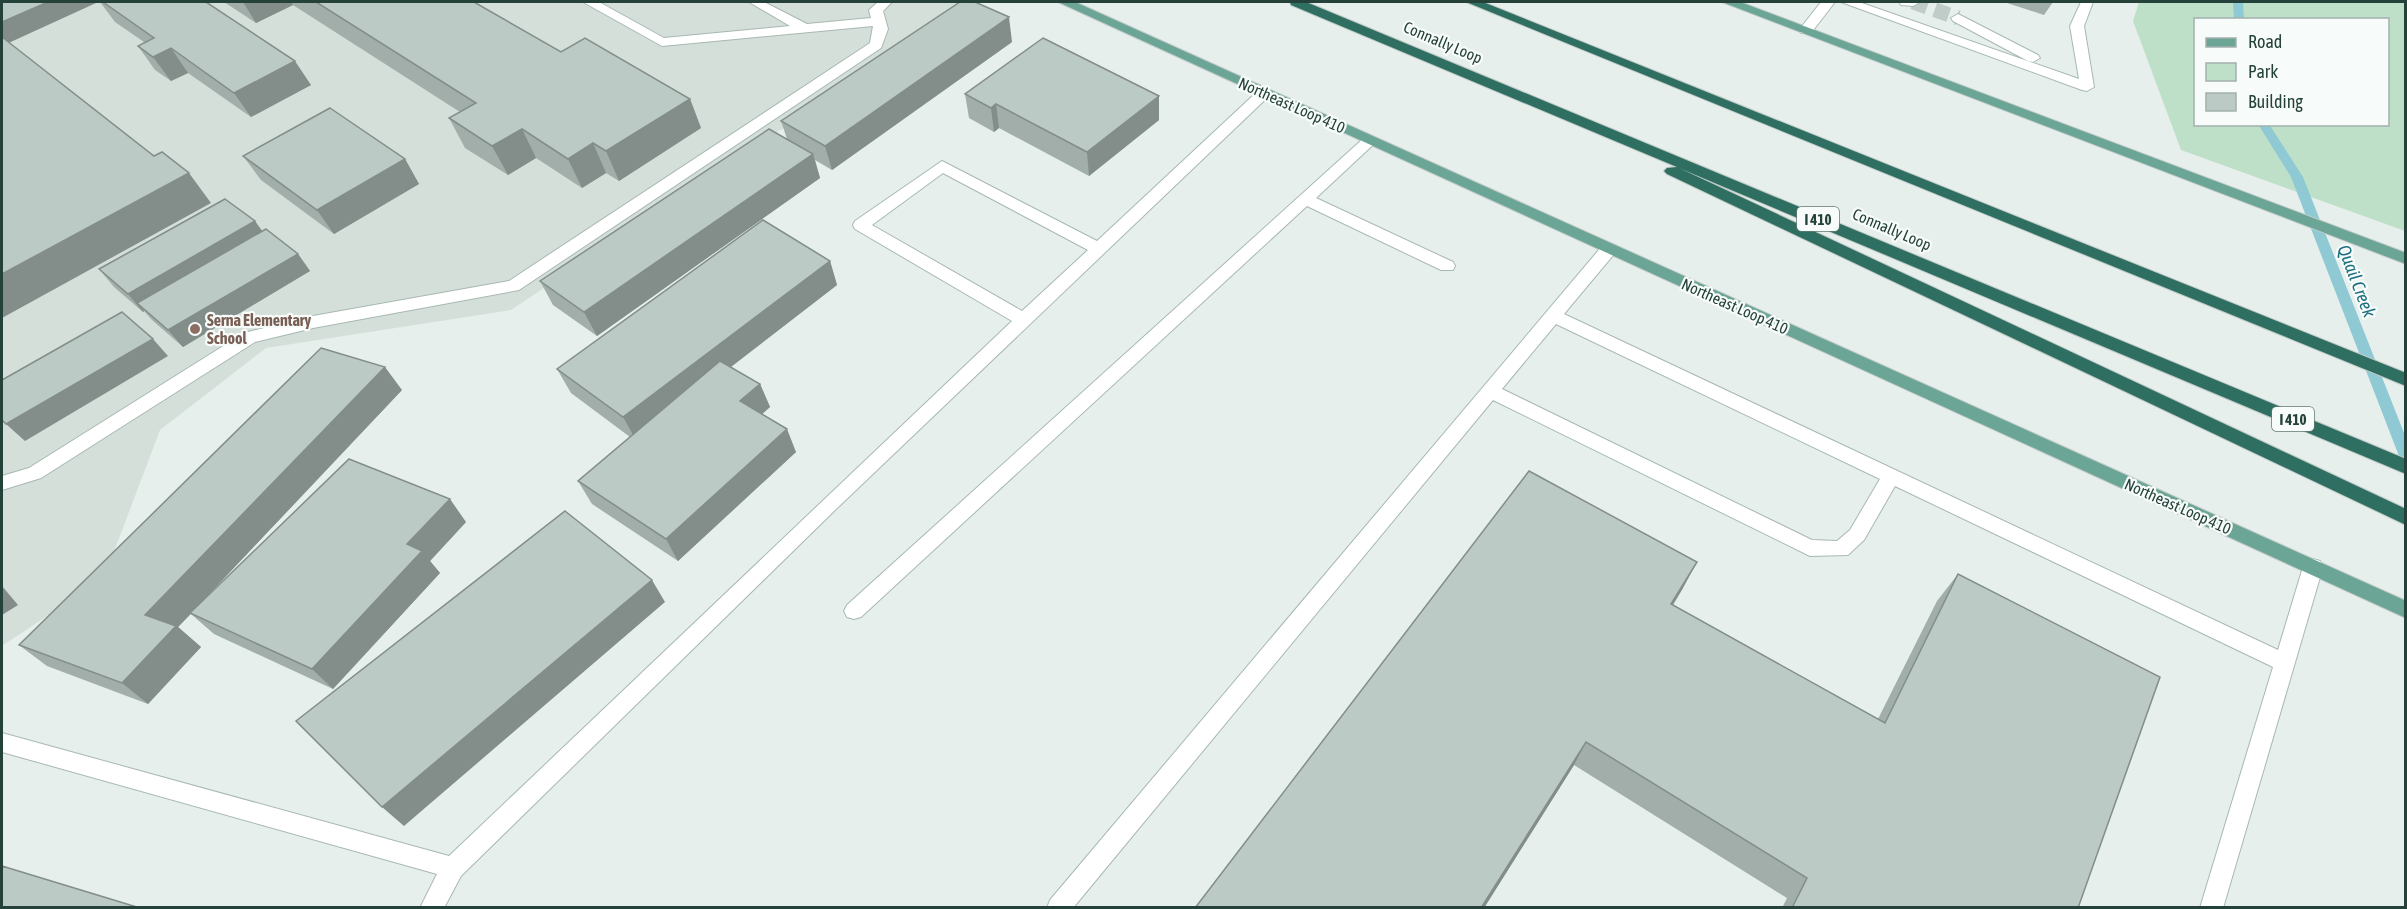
<svg xmlns="http://www.w3.org/2000/svg" width="2407" height="909" viewBox="0 0 2407 909" font-family="'Asap Condensed',sans-serif">
<rect width="100%" height="100%" fill="#e6efeb"/>
<path fill="#d4dfda" d="M 2,2 L 972,2 L 511,310 L 266,348 L 160,430 L 104,578 L 2,646 Z"/>
<path fill="#bfe0c8" fill-rule="evenodd" d="M 2139,2 L 2405,2 L 2405,231 L 2181,150 L 2133,21 ZM 2196,20 L 2388,20 L 2388,124 L 2196,124 Z"/>
<g fill="none" stroke-linecap="round" stroke-linejoin="round">
<path fill="#8ec9d4" fill-rule="evenodd" d="M 2233,2 L 2243,2 L 2244,20 L 2234,20 Z
M 2258,124 L 2269,124 L 2303,177 L 2406,438 L 2406,461 L 2399,456 L 2291,177 Z"/>
<path stroke="#bfccc8" stroke-width="15" stroke-dasharray="15 8" stroke-linecap="butt" d="M 1913,2 L 1958,18"/>
<defs>
<path id="minor" d="M 583,2 L 599,2 L 664,38 L 790,26 L 749,2 L 764,2 L 807,24 L 871,18 L 869,10 L 878,2 L 892,2 L 883,11 L 888,29 L 881,48 L 519,290 L 313,328 L 255,342 L 41,478 L 2,490 L 2,476 L 29,468 L 244,333 L 313,316 L 509,281 L 870,43 L 873,26 L 662,46 Z
M 1821,2 L 1835,2 L 1811,33 L 1801,33 L 1799,30 Z
M 1841,2 L 1859,2 L 2079,79 L 2070,26 L 2081,2 L 2093,2 L 2084,26 L 2094,87 L 2087,91 L 2082,90 Z
M 1899,2 L 1920,2 L 1913,6 L 1901,5 Z
M 1958,14 L 2038,55 L 2040,58 L 2033,62 L 2028,61 L 1953,21 L 1951,18 Z
M 1264,89 L 1269,90 L 1269,96 L 832,513 L 461,876 L 444,908 L 420,908 L 437,874 L 2,752 L 2,733 L 449,856 L 1012,321 L 855,229 L 853,225 L 855,221 L 942,161 L 1097,241 L 1259,90 ZM 943,173 L 1088,250 L 1022,311 L 872,225 Z
M 1370,135 L 1377,140 L 1375,143 L 1316,198 L 1453,262 L 1455,266 L 1453,270 L 1441,270 L 1307,206 L 861,617 L 854,619 L 847,617 L 844,611 L 847,605 L 1365,137 Z
M 1609,244 L 1617,249 L 1615,253 L 1564,314 L 2278,650 L 2303,567 L 2306,561 L 2313,559 L 2320,561 L 2323,567 L 2223,908 L 2200,908 L 2273,667 L 1895,486 L 1864,540 L 1848,555 L 1810,556 L 1493,400 L 1073,908 L 1047,908 L 1050,900 L 1603,245 ZM 1556,324 L 1880,479 L 1850,530 L 1837,541 L 1812,540 L 1502,389 Z"/>
<path id="major" d="M 1058,2 L 1075,2 L 2406,601 L 2406,618 Z
M 1722,2 L 1740,2 L 2406,253 L 2406,264 Z"/>
<path id="highway" d="M 1290,2 L 1306,2 L 2406,459 L 2406,474 L 1679,168 L 2406,509 L 2406,525 L 1667,174 L 1664,171 L 1667,168 L 1677,167 L 1291,5 Z
M 1466,2 L 1483,2 L 2406,373 L 2406,386 Z"/>
</defs>
<use href="#minor" stroke="#a8b8b2" stroke-width="2"/>
<use href="#major" stroke="#c2cac8" stroke-width="2"/>
<use href="#highway" stroke="#c2cac8" stroke-width="2"/>
<use href="#minor" fill="#fff" fill-rule="evenodd"/>
<use href="#major" fill="#6aa596" fill-rule="evenodd"/>
<use href="#highway" fill="#2f6f62" fill-rule="evenodd"/>
</g>
<path fill="#a1aea9" d="M 100,2 L 206,2 L 311,85 L 251,117 L 188,73 L 171,81 L 155,70 L 138,46 L 144,42 L 115,22 Z
M 224,2 L 474,2 L 561,52 L 690,99 L 701,128 L 619,181 L 606,173 L 582,188 L 536,158 L 508,175 L 465,148 L 449,118 L 460,112 L 293,5 L 256,23 Z
M 2004,2 L 2053,2 L 2044,15 Z
M 1012,42 L 832,170 L 815,160 L 820,178 L 597,336 L 553,305 L 540,281 L 787,139 L 781,121 Z
M 965,94 L 1159,120 L 1089,176 L 999,128 L 994,132 L 969,118 Z
M 243,156 L 405,159 L 419,184 L 334,234 L 261,180 Z
M 262,231 L 298,254 L 310,271 L 183,347 L 152,320 L 144,311 L 143,312 L 114,287 L 99,269 Z
M 830,261 L 837,285 L 731,367 L 760,384 L 770,407 L 762,414 L 796,452 L 678,561 L 592,504 L 578,481 L 630,437 L 571,393 L 557,369 Z
M 402,390 L 209,594 L 466,522 L 430,561 L 440,573 L 333,689 L 214,634 L 191,614 L 178,627 L 201,647 L 148,704 L 47,666 L 19,645 Z
M 1958,574 L 2078,908 L 1782,908 L 1787,898 L 1574,765 L 1484,908 L 1195,908 L 1683,588 L 1673,605 L 1878,719 L 1937,601 Z"/>
<path fill="#838d89" d="M 48,2 L 95,2 L 96,3 L 2,46 L 2,22 Z
M 243,2 L 291,2 L 293,5 L 256,23 Z
M 1009,17 L 1012,42 L 832,170 L 825,146 Z
M 171,48 L 188,73 L 171,81 L 153,57 Z
M 295,61 L 311,85 L 251,117 L 234,93 Z
M 1159,96 L 1159,120 L 1089,176 L 1087,152 Z
M 690,99 L 701,128 L 619,181 L 606,151 Z
M 996,104 L 999,128 L 994,132 L 991,108 Z
M 522,129 L 536,158 L 508,175 L 492,146 Z
M 593,143 L 606,173 L 582,188 L 568,159 Z
M 813,154 L 820,178 L 597,336 L 584,312 Z
M 405,159 L 419,184 L 334,234 L 317,210 Z
M 189,173 L 211,203 L 2,318 L 2,274 Z
M 255,221 L 268,239 L 137,303 L 144,311 L 143,312 L 128,294 Z
M 298,254 L 310,271 L 183,347 L 168,330 Z
M 830,261 L 837,285 L 636,440 L 623,417 Z
M 153,339 L 168,356 L 25,441 L 6,424 Z
M 385,367 L 402,390 L 178,627 L 201,647 L 148,704 L 122,683 L 145,615 Z
M 760,384 L 770,407 L 750,425 L 740,401 Z
M 787,429 L 796,452 L 678,561 L 666,539 Z
M 450,499 L 466,522 L 430,561 L 440,573 L 333,689 L 312,669 L 407,544 Z
M 1697,562 L 1683,588 L 1658,629 L 1671,604 Z
M 652,580 L 665,602 L 404,826 L 382,807 Z
M 2,586 L 18,605 L 2,615 Z
M 1586,742 L 1574,765 L 1484,908 L 1481,908 Z"/>
<path fill="#bbcac4" stroke="#838d89" stroke-width="1.5" d="M 2,2 L 48,2 L 2,22 Z
M 103,2 L 206,2 L 295,61 L 234,93 L 171,48 L 153,57 L 138,46 L 154,38 Z
M 316,2 L 474,2 L 561,52 L 585,38 L 690,99 L 606,151 L 593,143 L 568,159 L 522,129 L 492,146 L 449,118 L 476,103 Z
M 960,2 L 975,2 L 1009,17 L 825,146 L 781,121 Z
M 2,37 L 154,156 L 162,152 L 189,173 L 2,274 Z
M 1043,38 L 1159,96 L 1087,152 L 996,104 L 991,108 L 965,94 Z
M 330,108 L 405,159 L 317,210 L 243,156 Z
M 769,129 L 813,154 L 584,312 L 540,281 Z
M 225,199 L 255,221 L 128,294 L 99,269 Z
M 763,220 L 830,261 L 623,417 L 557,369 Z
M 266,229 L 298,254 L 168,330 L 137,303 Z
M 122,312 L 153,339 L 6,424 L 2,420 L 2,380 Z
M 321,348 L 385,367 L 145,615 L 176,626 L 122,683 L 19,645 Z
M 720,361 L 760,384 L 740,401 L 787,429 L 666,539 L 578,481 Z
M 349,459 L 450,499 L 407,544 L 422,551 L 312,669 L 190,613 Z
M 1529,471 L 1697,562 L 1671,604 L 1885,723 L 1958,574 L 2160,677 L 2078,908 L 1792,908 L 1807,878 L 1586,742 L 1481,908 L 1195,908 Z
M 565,511 L 652,580 L 382,807 L 296,721 Z
M 2,866 L 140,908 L 2,908 Z"/>
<circle fill="#8d6e63" stroke="#f7fbf9" stroke-width="2" cx="195" cy="329" r="6"/>
<g text-anchor="middle" dominant-baseline="central" stroke-width="4.5" stroke-linejoin="round" paint-order="stroke">
<g fill="#f7fbf9" stroke="#637a73" stroke-width="1.5">
<rect x="1797" y="207" width="42" height="24" rx="4.5"/>
<rect x="2272" y="407" width="42" height="24" rx="4.5"/>
</g>
<g font-size="15" font-weight="bold" fill="#24423a">
<text x="1818" y="219">I 410</text>
<text x="2293" y="419">I 410</text>
</g>
<g font-size="16" fill="#24423a" stroke="#f7fbf9">
<text transform="translate(1443 42) rotate(23)">Connally Loop</text>
<text transform="translate(1292 105) rotate(24)">Northeast Loop 410</text>
<text transform="translate(1892 229) rotate(23)">Connally Loop</text>
<text transform="translate(1735 306) rotate(24)">Northeast Loop 410</text>
<text transform="translate(2178 506) rotate(24)">Northeast Loop 410</text>
</g>
<g font-size="16" font-weight="bold" fill="#785e54" stroke="#f7fbf9" text-anchor="start">
<text x="207" y="320">Serna Elementary<tspan x="207" dy="18">School</tspan></text>
</g>
<g font-size="18" font-style="italic" fill="#1c6f80" stroke="#f7fbf9">
<text transform="translate(2357 281) rotate(69)">Quail Creek</text>
</g>
</g>
<rect width="2407" height="909" fill="none" stroke="#24423a" stroke-width="6"/>
<rect x="2194" y="18" width="195" height="108" fill="#f7fbf9" stroke="#a3b1ad" stroke-width="1.5"/>
<rect x="2206" y="38" width="30" height="9" fill="#6aa596" stroke="#a3b1ad" stroke-width="1.5"/>
<text x="2248" y="48" font-size="18" fill="#24423a">Road</text>
<rect x="2206" y="63" width="30" height="18" fill="#bfe0c8" stroke="#a3b1ad" stroke-width="1.5"/>
<text x="2248" y="78" font-size="18" fill="#24423a">Park</text>
<rect x="2206" y="93" width="30" height="18" fill="#bbcac4" stroke="#a3b1ad" stroke-width="1.5"/>
<text x="2248" y="108" font-size="18" fill="#24423a">Building</text>
</svg>
